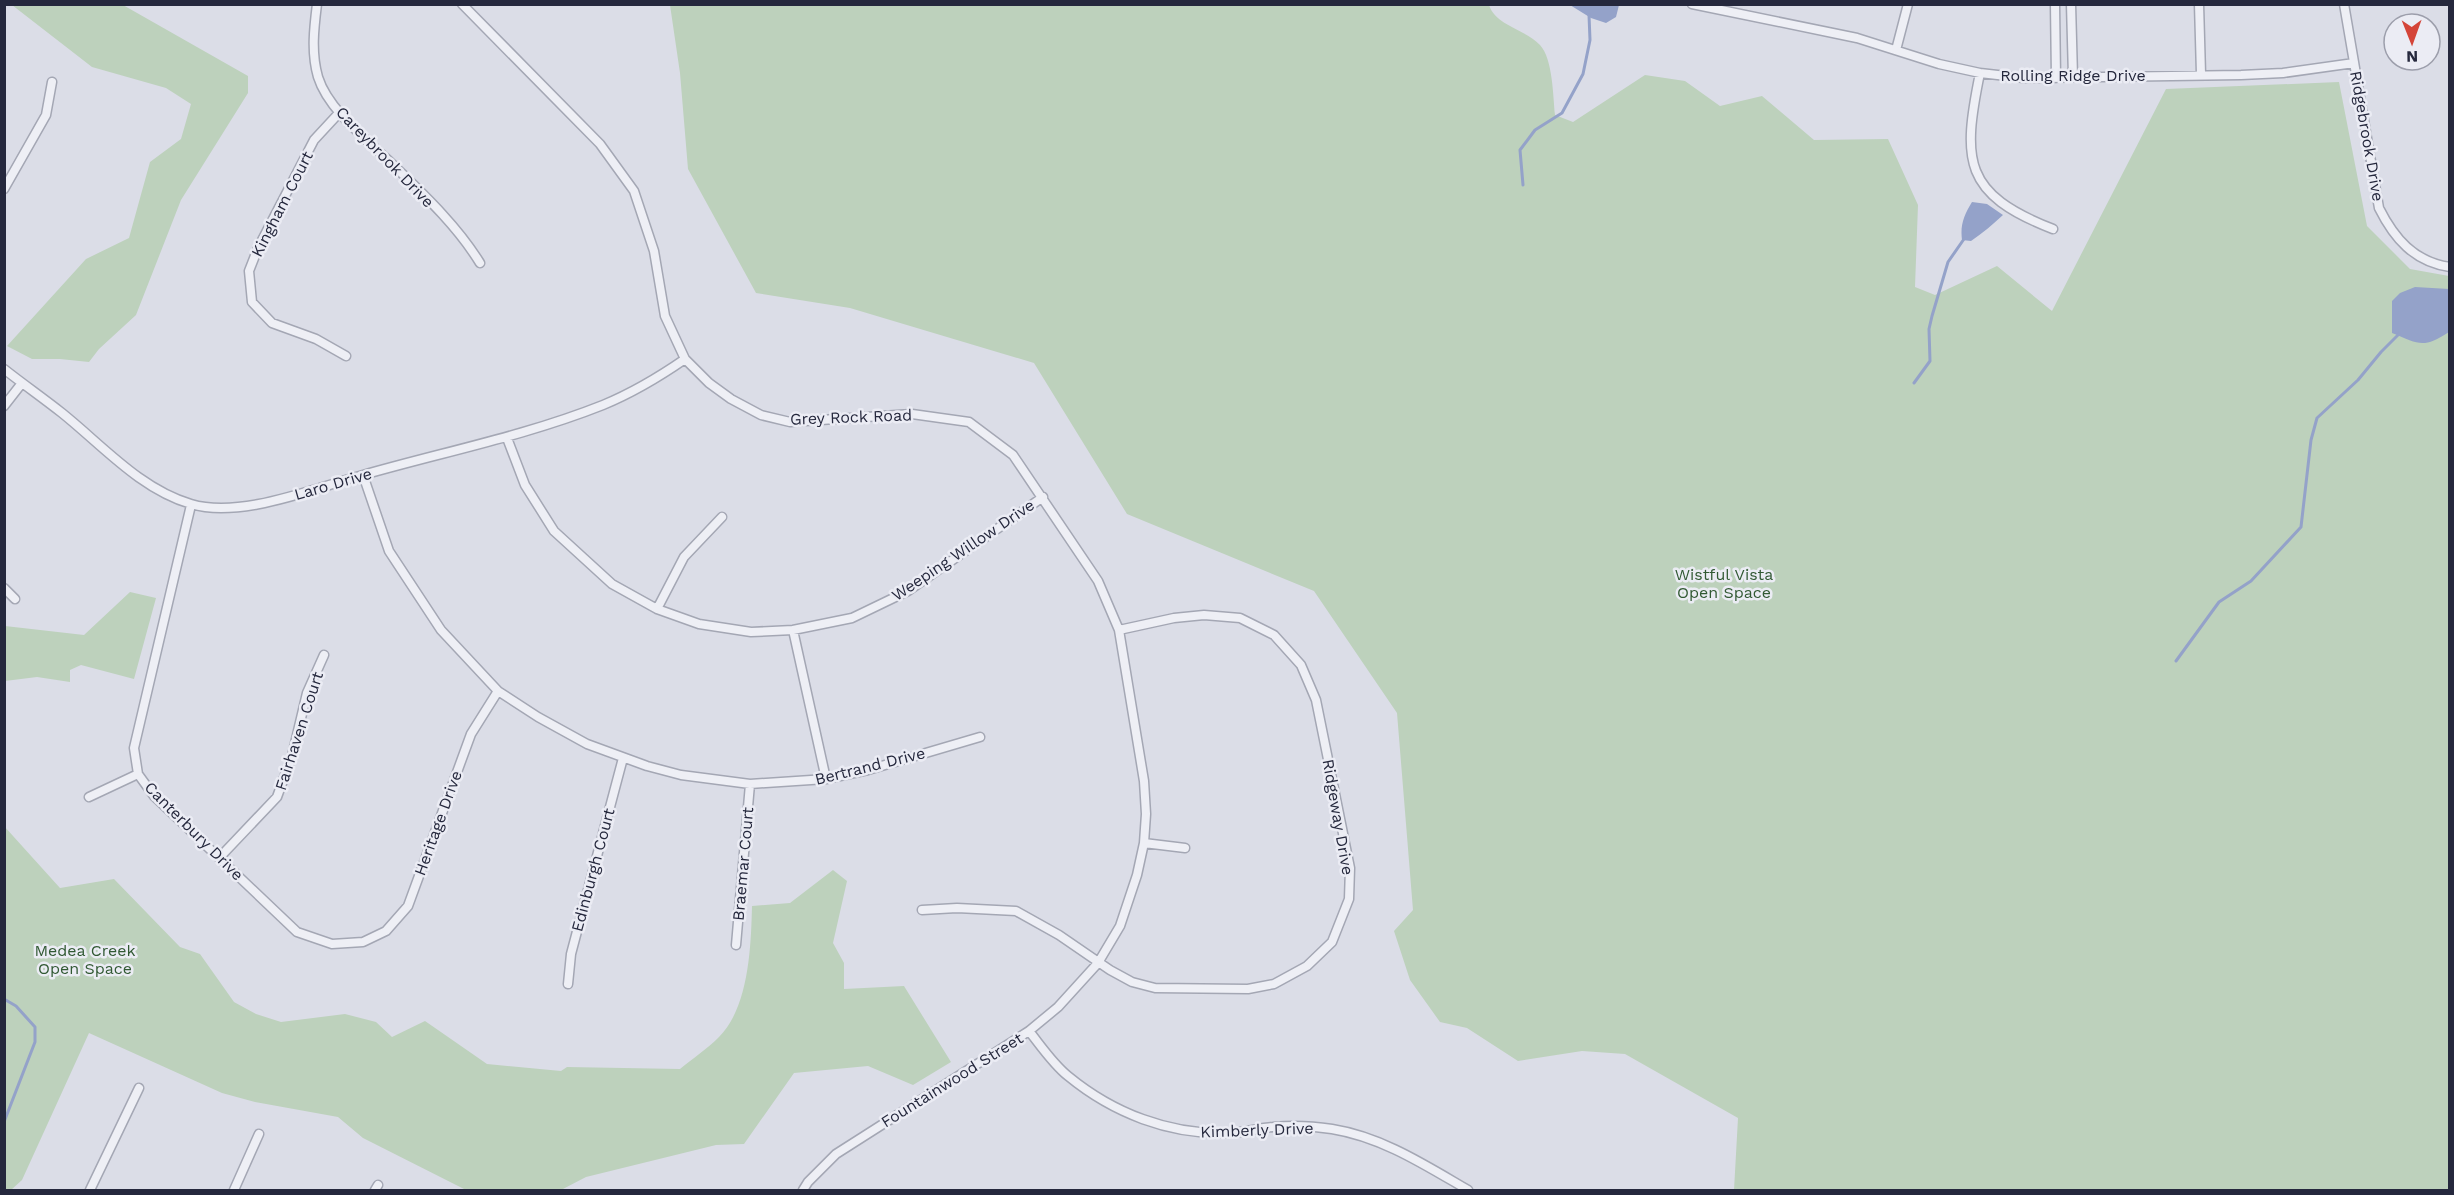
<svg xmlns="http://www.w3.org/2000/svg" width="2454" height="1195" viewBox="0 0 2454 1195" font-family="'Work Sans',sans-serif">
<rect width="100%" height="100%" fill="#dbdde7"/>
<path fill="#bdd1bc" d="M 12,5 L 123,5 L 248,76 L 248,93 L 181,200 L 136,315 L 99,349 L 89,362 L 60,359 L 32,359 L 7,346 L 86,259 L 129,238 L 150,162 L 181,139 L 191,104 L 166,88 L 92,67 Z
M 670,5 L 1489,5 C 1496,26 1525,29 1540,45 C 1553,59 1553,97 1555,115 L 1573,122 L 1645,75 L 1685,81 L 1720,106 L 1762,96 L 1814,140 L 1888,139 L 1918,205 L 1915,287 L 1935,295 L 1997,266 L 2052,311 L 2166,89 L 2339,82 L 2367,226 L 2410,269 L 2449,276 L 2449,1190 L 1734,1190 L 1738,1118 L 1625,1054 L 1582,1051 L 1518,1061 L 1467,1028 L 1440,1022 L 1410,980 L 1394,931 L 1413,910 L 1397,713 L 1314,591 L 1127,514 L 1034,363 L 850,308 L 756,293 L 688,169 L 680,73 Z
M 130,592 L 156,598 L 134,679 L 81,665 L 70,670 L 70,682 L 37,677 L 5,681 L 5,626 L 84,635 Z
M 4,826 L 60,888 L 114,879 L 180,947 L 200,954 L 234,1002 L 256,1014 L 281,1022 L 345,1014 L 376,1022 L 392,1037 L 425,1021 L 487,1064 L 561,1071 L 567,1067 L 680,1069 C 692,1059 707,1049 719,1037 C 749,1007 751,946 752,906 L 790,903 L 833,870 L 847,881 L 833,943 L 844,963 L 844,989 L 904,986 L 951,1062 L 913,1085 L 868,1066 L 794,1073 L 744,1144 L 716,1145 L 586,1177 L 561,1190 L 466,1190 L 363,1138 L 338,1117 L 255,1102 L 222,1093 L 89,1033 L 22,1180 L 11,1190 L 5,1190 Z"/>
<path fill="#94a2c9" d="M 1570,5 L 1619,5 L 1616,17 L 1606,23 L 1591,18 Z
M 1972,202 L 1987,204 L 2003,215 C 1993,224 1983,233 1971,241 L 1962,240 C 1960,225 1964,215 1972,202 Z
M 2415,287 L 2449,289 L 2449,332 C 2423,349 2419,344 2392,333 L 2392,301 L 2400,293 Z"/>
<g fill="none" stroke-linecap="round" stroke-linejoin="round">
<path stroke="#94a2c9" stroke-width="3" d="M 1523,185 L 1520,150 L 1535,130 L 1562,113 L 1583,74 L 1590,40 L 1589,15
M 1914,383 L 1930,361 L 1929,329 L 1932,316 L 1948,262 L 1964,239
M 2176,661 L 2219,602 L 2251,581 L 2301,527 L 2311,440 L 2317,418 L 2358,380 L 2381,352 L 2399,334
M 4,999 L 16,1006 L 35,1027 L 35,1042 L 4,1122"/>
<defs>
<path id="minor" d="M 317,4 C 314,28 311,53 318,77 C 328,109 365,138 388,160 C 421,192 456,224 480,263
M 462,4 L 600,144 L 634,191 L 654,251 L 665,316 L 685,359 L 709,383 L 731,399 L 761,415 L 790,422 L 912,414 L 969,422 L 1013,455 L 1098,581 L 1119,630 L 1144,781 L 1146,814 L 1144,843 L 1137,875 L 1120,926 L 1098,963 L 1058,1007 L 1029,1031 L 836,1154 L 808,1182 L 803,1190
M 1692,4 L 1857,38 L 1939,64 L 1980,73 L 2024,78 L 2241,75 L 2283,73 L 2354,63
M 2055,4 L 2056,78
M 2071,4 L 2073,77
M 2199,4 L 2201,74
M 2344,4 L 2379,208 C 2394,238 2414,262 2450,267
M 1896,50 L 1908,4
M 1980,73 C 1962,161 1963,194 2053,229
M 339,113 L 314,140 L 258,248 L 249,271 L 252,302 L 272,323 L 316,339 L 346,356
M 4,189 L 46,115 L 52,82
M 4,369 C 23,384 43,398 62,413 C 102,445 140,489 191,504 C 241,519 314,488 363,475 C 443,452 525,436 603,405 C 632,393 659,377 685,359
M 4,406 L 22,383
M 507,438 L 525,485 L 554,531 L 612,584 L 657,609 L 699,624 L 751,632 L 793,630 L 852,618 L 908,591 L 1043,497
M 363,475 L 389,551 L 441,630 L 498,691 L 538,717 L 587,744 L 647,766 L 681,775 L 750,784 L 826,779 L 868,770 L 980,737
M 191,505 L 134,748 L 138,774 L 154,796 L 297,932 L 332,944 L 363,942 L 386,931 L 408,906 L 471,734 L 498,691
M 4,588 L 15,599
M 657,609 L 684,557 L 722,517
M 793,630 L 826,779
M 89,797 L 138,774
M 1144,843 L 1185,848
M 220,857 L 277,797 L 292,756 L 307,693 L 324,655
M 922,910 L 957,908 L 1016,911 L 1059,935 L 1110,970 L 1132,982 L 1155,988 L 1248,989 L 1274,984 L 1307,966 L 1332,942 L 1349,899 L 1350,868 L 1316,700 L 1301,665 L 1274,635 L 1240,618 L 1204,615 L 1174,618 L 1119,630
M 736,945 L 750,784
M 568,984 L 571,954 L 623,758
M 1029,1031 C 1041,1046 1053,1064 1068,1076 C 1113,1113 1169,1135 1228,1133 C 1243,1133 1258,1128 1273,1127 C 1292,1125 1313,1126 1332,1129 C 1382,1137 1425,1165 1468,1190
M 90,1190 L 139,1088
M 234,1190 L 259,1134
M 375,1190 L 378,1185"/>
</defs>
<use href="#minor" stroke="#a4a7b4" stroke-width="11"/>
<use href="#minor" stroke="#eeeff5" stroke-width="8"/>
</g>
<g text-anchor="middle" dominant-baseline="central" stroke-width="5" stroke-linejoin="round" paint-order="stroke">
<g font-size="16" fill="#25283d" stroke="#ebecf4">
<text x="2073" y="75">Rolling Ridge Drive</text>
<text transform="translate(2367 136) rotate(80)">Ridgebrook Drive</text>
<text transform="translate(385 157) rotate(46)">Careybrook Drive</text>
<text transform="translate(282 204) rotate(-63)">Kingham Court</text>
<text transform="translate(851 417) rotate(-2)">Grey Rock Road</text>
<text transform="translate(333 484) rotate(-16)">Laro Drive</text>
<text transform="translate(963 550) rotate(-34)">Weeping Willow Drive</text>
<text transform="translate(299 731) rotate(-72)">Fairhaven Court</text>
<text transform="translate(870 766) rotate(-14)">Bertrand Drive</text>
<text transform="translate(1338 817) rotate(80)">Ridgeway Drive</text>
<text transform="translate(438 823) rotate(-70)">Heritage Drive</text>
<text transform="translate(194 831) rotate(45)">Canterbury Drive</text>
<text transform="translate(743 864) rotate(-85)">Braemar Court</text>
<text transform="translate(593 870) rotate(-75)">Edinburgh Court</text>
<text transform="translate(952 1080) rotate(-32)">Fountainwood Street</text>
<text transform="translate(1257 1130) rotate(-2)">Kimberly Drive</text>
</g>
<g font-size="16" fill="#315933" stroke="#ebecf4">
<text x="1724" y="574">Wistful Vista<tspan x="1724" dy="18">Open Space</tspan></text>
<text x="85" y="950">Medea Creek<tspan x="85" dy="18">Open Space</tspan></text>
</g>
</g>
<rect width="2454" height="1195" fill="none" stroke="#25283d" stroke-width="12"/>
<g transform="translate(2412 42) rotate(179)"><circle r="28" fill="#ebecf4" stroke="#9c9eab" stroke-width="1.5"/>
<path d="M0-4.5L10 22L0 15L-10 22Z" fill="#d44438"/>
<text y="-9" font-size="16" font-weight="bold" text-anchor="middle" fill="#25283d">N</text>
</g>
</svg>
